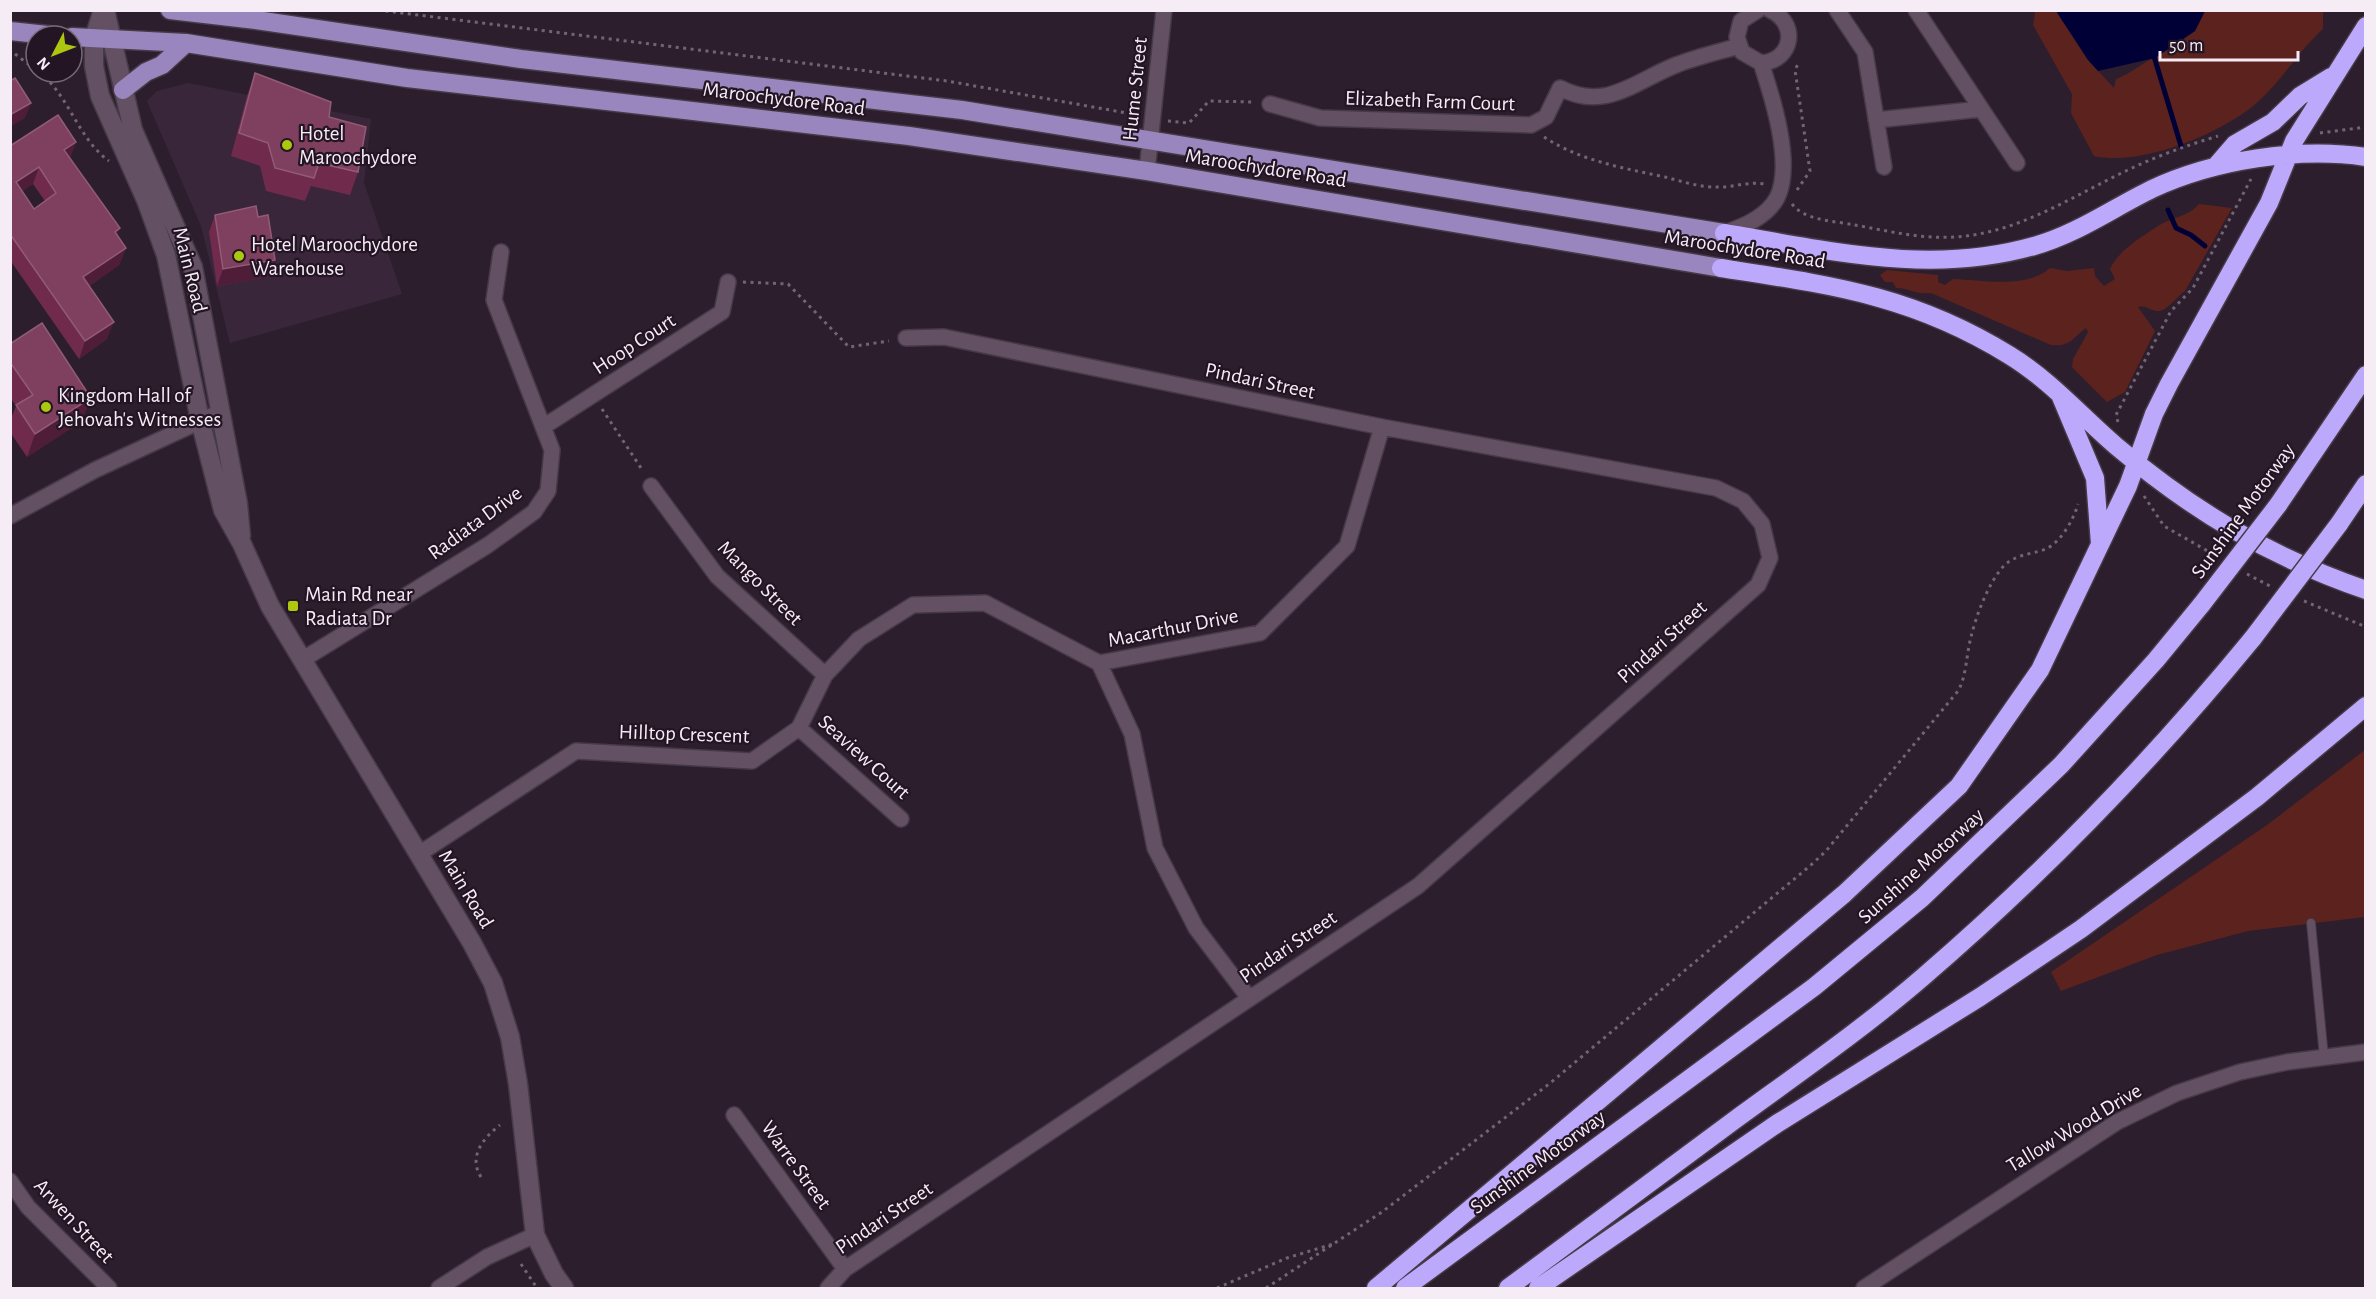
<svg xmlns="http://www.w3.org/2000/svg" width="2376" height="1299" viewBox="0 0 2376 1299" font-family="'Alegreya Sans',sans-serif">
<rect width="100%" height="100%" fill="#2d1e2e"/>
<path fill="#39263a" d="M 188,83 L 371,119 L 364,183 L 402,294 L 230,343 L 201,226 L 147,101 L 157,91 Z"/>
<path fill="#5c221e" d="M 2033,11 L 2056,11 L 2088,60 L 2114,88 L 2116,79 C 2131,74 2144,61 2155,58 L 2195,31 L 2205,11 L 2323,11 L 2323,29 C 2296,53 2278,88 2248,110 C 2211,137 2140,166 2094,156 L 2071,113 L 2072,94 L 2033,25 L 2035,13 Z
M 2199,204 L 2232,208 L 2185,291 C 2176,297 2167,312 2157,311 C 2149,310 2146,305 2138,307 L 2155,331 L 2125,392 L 2107,402 L 2072,367 L 2073,359 L 2088,332 L 2086,328 C 2072,338 2071,347 2051,345 L 1931,293 C 1917,295 1909,288 1896,288 L 1893,282 L 1885,282 L 1880,275 L 1887,270 L 1938,275 L 1938,282 L 1945,285 L 1953,279 C 1982,280 2027,289 2050,268 L 2067,271 L 2094,268 L 2095,276 L 2104,286 L 2115,279 L 2110,269 C 2118,251 2141,237 2158,226 C 2172,217 2188,217 2199,204 Z
M 2365,750 L 2365,917 L 2248,931 L 2157,955 L 2061,991 L 2051,972 L 2267,825 Z"/>
<path fill="#000037" d="M 2056,11 L 2205,11 L 2195,31 L 2155,58 L 2098,71 L 2088,60 Z"/>
<g fill="none" stroke-linecap="round" stroke-linejoin="round">
<path stroke="#000037" stroke-width="5" d="M 2153,53 L 2181,146
M 2168,210 L 2176,228 L 2191,235 L 2205,246"/>
<defs>
<path id="lane" d="M 2311,923 L 2324,1057"/>
<path id="street" d="M 1758,10 L 1741,21 L 1737,37 L 1742,52 L 1761,63 C 1793,61 1799,23 1770,10
M 1837,10 L 1865,52 L 1884,167
M 1916,10 L 2017,163
M 1270,104 L 1320,118 L 1531,125 L 1546,117 L 1560,88 C 1606,112 1635,81 1676,65 C 1696,57 1718,52 1739,46
M 1876,120 L 1981,109
M 1147,171 L 1164,10
M 1724,233 C 1743,227 1767,216 1777,198 C 1794,164 1772,96 1761,63
M 543,427 L 722,312 L 728,282
M 651,486 L 717,576 L 825,675
M 10,516 L 95,470 L 220,412
M 302,660 L 488,545 L 534,512 L 548,491 L 552,450 L 494,300 L 501,252
M 1099,663 L 1260,633 L 1347,546 L 1382,427
M 799,728 L 901,819
M 419,854 L 576,751 L 752,761 L 799,728 L 825,675 L 859,639 L 913,605 L 985,603 L 1099,663 L 1132,734 L 1155,848 L 1196,928 L 1249,998
M 734,1115 L 845,1269
M 10,1181 L 28,1207 L 109,1288
M 439,1288 L 487,1257 L 535,1235
M 828,1288 L 845,1269 L 1418,886 L 1758,585 L 1770,558 L 1762,524 L 1743,501 L 1716,488 L 1382,427 L 944,337 L 906,338
M 1864,1288 L 2117,1122 L 2177,1093 L 2240,1072 L 2287,1062 L 2366,1052"/>
<path id="secondary" d="M 103,10 L 94,38 L 94,66 L 100,96 L 146,200 L 166,255 L 200,420 L 223,510 L 242,544 L 270,606 L 472,943 L 493,983 L 510,1037 L 518,1084 L 535,1235 L 554,1274 L 564,1288
M 105,10 L 133,130 L 193,267 L 238,504 L 241,536"/>
<path id="primary" d="M 170,10 L 256,20 L 521,59 L 962,110 L 1724,233
M 10,31 L 57,36
M 72,37 L 186,43 L 407,78 L 909,136 L 1147,171 L 1721,268
M 123,90 L 146,72 L 162,65 L 186,43"/>
<path id="highway" d="M 2216,166 L 2235,144 L 2273,122 L 2300,96 L 2331,77
M 1724,233 C 1829,250 1929,276 2034,246 C 2077,234 2113,208 2152,189 C 2214,160 2298,147 2366,157
M 1721,268 C 1830,285 1912,295 2009,355 C 2050,380 2080,415 2116,446 C 2193,511 2270,557 2366,590
M 2061,397 L 2095,478 L 2100,544
M 2278,505 L 2366,375
M 2339,524 L 2366,484
M 1376,1288 L 1844,894 L 1959,786 L 2040,670 L 2128,486 L 2154,414 L 2169,384 L 2269,203 L 2294,141 L 2366,26
M 1405,1288 L 1814,987 L 1922,898 L 2061,765 L 2156,660 L 2202,604
M 1508,1288 C 1584,1232 1660,1175 1736,1119 C 1799,1073 1864,1028 1923,977 C 2044,873 2152,761 2253,638
M 1538,1288 L 1778,1123 L 1980,997 L 2081,929 L 2257,797 L 2366,706"/>
</defs>
<use href="#lane" stroke="#463a47" stroke-width="10"/>
<use href="#street" stroke="#463a47" stroke-width="18"/>
<use href="#secondary" stroke="#463a47" stroke-width="21"/>
<use href="#primary" stroke="#463a47" stroke-width="21"/>
<use href="#highway" stroke="#463a47" stroke-width="21"/>
<path stroke="#726573" stroke-width="3" stroke-dasharray="3 4.5" stroke-linecap="butt" d="M 378,10 L 947,81 L 1138,115
M 15,54 L 36,70
M 39,72 C 69,95 78,139 109,161
M 1168,121 L 1189,123 L 1209,101 L 1253,102
M 2320,133 L 2366,127
M 1544,137 C 1581,161 1623,168 1665,177 C 1681,181 1698,187 1715,187 C 1732,188 1748,181 1765,184
M 1797,190 L 1810,171 L 1795,70 L 1799,62
M 1792,204 C 1805,221 1835,221 1855,225 C 1888,231 1920,239 1954,237 C 2018,234 2076,194 2132,168 C 2160,155 2188,145 2218,136
M 743,282 L 788,284 L 849,347 L 889,341
M 602,409 L 643,471
M 2118,422 L 2116,415 L 2171,311 L 2193,288 L 2251,179
M 2144,496 L 2164,526 L 2218,557
M 2247,574 L 2270,586
M 2304,601 L 2366,627
M 481,1177 C 468,1157 483,1138 500,1125
M 521,1264 L 537,1288
M 1217,1288 L 1287,1258 L 1333,1244
M 1266,1288 L 1382,1212 L 1549,1084 L 1811,865 L 1826,851 L 1958,691 C 1967,675 1966,655 1971,637 C 1976,616 1987,587 2001,569 C 2013,554 2030,555 2046,549 C 2061,542 2074,519 2078,504"/>
<use href="#lane" stroke="#635163" stroke-width="8"/>
<use href="#street" stroke="#635163" stroke-width="15"/>
<use href="#secondary" stroke="#635163" stroke-width="18"/>
<use href="#primary" stroke="#9986be" stroke-width="18"/>
<use href="#highway" stroke="#bda9fb" stroke-width="18"/>
<defs>
<path id="highway-bridge" d="M 2202,604 L 2278,505
M 2253,638 L 2339,524"/>
</defs>
<use href="#highway-bridge" stroke="#463a47" stroke-width="21" stroke-linecap="butt"/>
<use href="#highway-bridge" stroke="#bda9fb" stroke-width="18"/>
</g>
<path fill="#702b4c" fill-rule="evenodd" d="M 255,73 L 329,117 L 358,172 L 350,195 L 311,186 L 305,201 L 266,191 L 260,166 L 231,156 L 247,96 Z
M 10,146 L 70,158 L 126,248 L 119,265 L 89,286 L 107,339 L 79,359 L 10,260 ZM 33,184 L 45,201 L 34,209 L 22,191 Z
M 215,215 L 268,277 L 217,286 L 209,232 Z
M 10,344 L 82,421 L 27,457 L 10,432 L 10,421 L 16,406 L 10,397 Z"/>
<path fill="#4f1d38" d="M 31,103 L 25,118 L 10,127 L 10,115 Z
M 76,142 L 70,159 L 64,150 Z
M 39,167 L 33,184 L 10,199 L 16,182 Z
M 120,228 L 114,245 L 115,232 Z
M 126,248 L 119,265 L 77,294 L 83,277 Z
M 275,260 L 268,277 L 217,286 L 223,269 Z
M 114,322 L 107,339 L 79,359 L 85,341 Z
M 91,398 L 82,421 L 27,457 L 35,434 Z"/>
<path fill="#7e405e" stroke="#915b76" stroke-width="1.5" fill-rule="evenodd" d="M 255,73 L 331,102 L 329,117 L 366,127 L 358,172 L 319,163 L 314,178 L 275,168 L 268,143 L 239,133 Z
M 15,78 L 31,103 L 10,115 L 10,81 Z
M 58,115 L 76,142 L 64,150 L 120,228 L 115,232 L 126,248 L 83,277 L 114,322 L 85,341 L 10,234 L 10,146 ZM 39,167 L 56,193 L 34,209 L 16,182 Z
M 256,206 L 258,217 L 268,215 L 275,260 L 223,269 L 215,215 Z
M 42,323 L 91,398 L 35,434 L 16,405 L 33,395 L 10,362 L 10,344 Z"/>
<g fill="#adc610" stroke="#231524" stroke-width="2">
<circle cx="287" cy="145" r="6"/>
<circle cx="239" cy="256" r="6"/>
<circle cx="46" cy="407" r="6"/>
<rect x="287" y="600" width="12" height="12" rx="3"/>
</g>
<g text-anchor="middle" dominant-baseline="central" stroke-width="4.5" stroke-linejoin="round" paint-order="stroke">
<g font-size="21" fill="#f6ecf6" stroke="#231524">
<text transform="translate(1135 89) rotate(-84)">Hume Street</text>
<text transform="translate(784 99) rotate(7)">Maroochydore Road</text>
<text transform="translate(1430 101) rotate(2)">Elizabeth Farm Court</text>
<text transform="translate(1266 168) rotate(9)">Maroochydore Road</text>
<text transform="translate(1745 249) rotate(9)">Maroochydore Road</text>
<text transform="translate(190 270) rotate(76)">Main Road</text>
<text transform="translate(634 344) rotate(-33)">Hoop Court</text>
<text transform="translate(1260 381) rotate(12)">Pindari Street</text>
<text transform="translate(2243 511) rotate(-54)">Sunshine Motorway</text>
<text transform="translate(475 523) rotate(-36)">Radiata Drive</text>
<text transform="translate(760 583) rotate(45)">Mango Street</text>
<text transform="translate(1173 628) rotate(-11)">Macarthur Drive</text>
<text transform="translate(1662 642) rotate(-42)">Pindari Street</text>
<text transform="translate(684 734) rotate(2)">Hilltop Crescent</text>
<text transform="translate(864 757) rotate(42)">Seaview Court</text>
<text transform="translate(1921 866) rotate(-42)">Sunshine Motorway</text>
<text transform="translate(466 889) rotate(59)">Main Road</text>
<text transform="translate(1288 947) rotate(-34)">Pindari Street</text>
<text transform="translate(2074 1128) rotate(-31)">Tallow Wood Drive</text>
<text transform="translate(1538 1162) rotate(-36)">Sunshine Motorway</text>
<text transform="translate(796 1165) rotate(54)">Warre Street</text>
<text transform="translate(884 1218) rotate(-34)">Pindari Street</text>
<text transform="translate(74 1221) rotate(47)">Arwen Street</text>
</g>
<g font-size="21" fill="#f6ecf6" stroke="#231524" text-anchor="start">
<text x="299" y="133">Hotel<tspan x="299" dy="24">Maroochydore</tspan></text>
<text x="251" y="244">Hotel Maroochydore<tspan x="251" dy="24">Warehouse</tspan></text>
<text x="58" y="395">Kingdom Hall of<tspan x="58" dy="24">Jehovah's Witnesses</tspan></text>
<text x="305" y="594">Main Rd near<tspan x="305" dy="24">Radiata Dr</tspan></text>
</g>
</g>
<rect width="2376" height="1299" fill="none" stroke="#f6ecf6" stroke-width="24"/>
<g transform="translate(54 54) rotate(228)"><circle r="28" fill="#231524" stroke="#776b78" stroke-width="1.5"/>
<path d="M0-4.5L10 22L0 15L-10 22Z" fill="#adc610"/>
<text y="-9" font-size="16" font-weight="bold" text-anchor="middle" fill="#f6ecf6">N</text>
</g>
<path d="M2160 51v9h138v-9" fill="none" stroke="#f6ecf6" stroke-width="3"/>
<text x="2169" y="51" font-size="18" fill="#f6ecf6" stroke="#231524" stroke-width="4.5" paint-order="stroke">50 m</text>
</svg>
